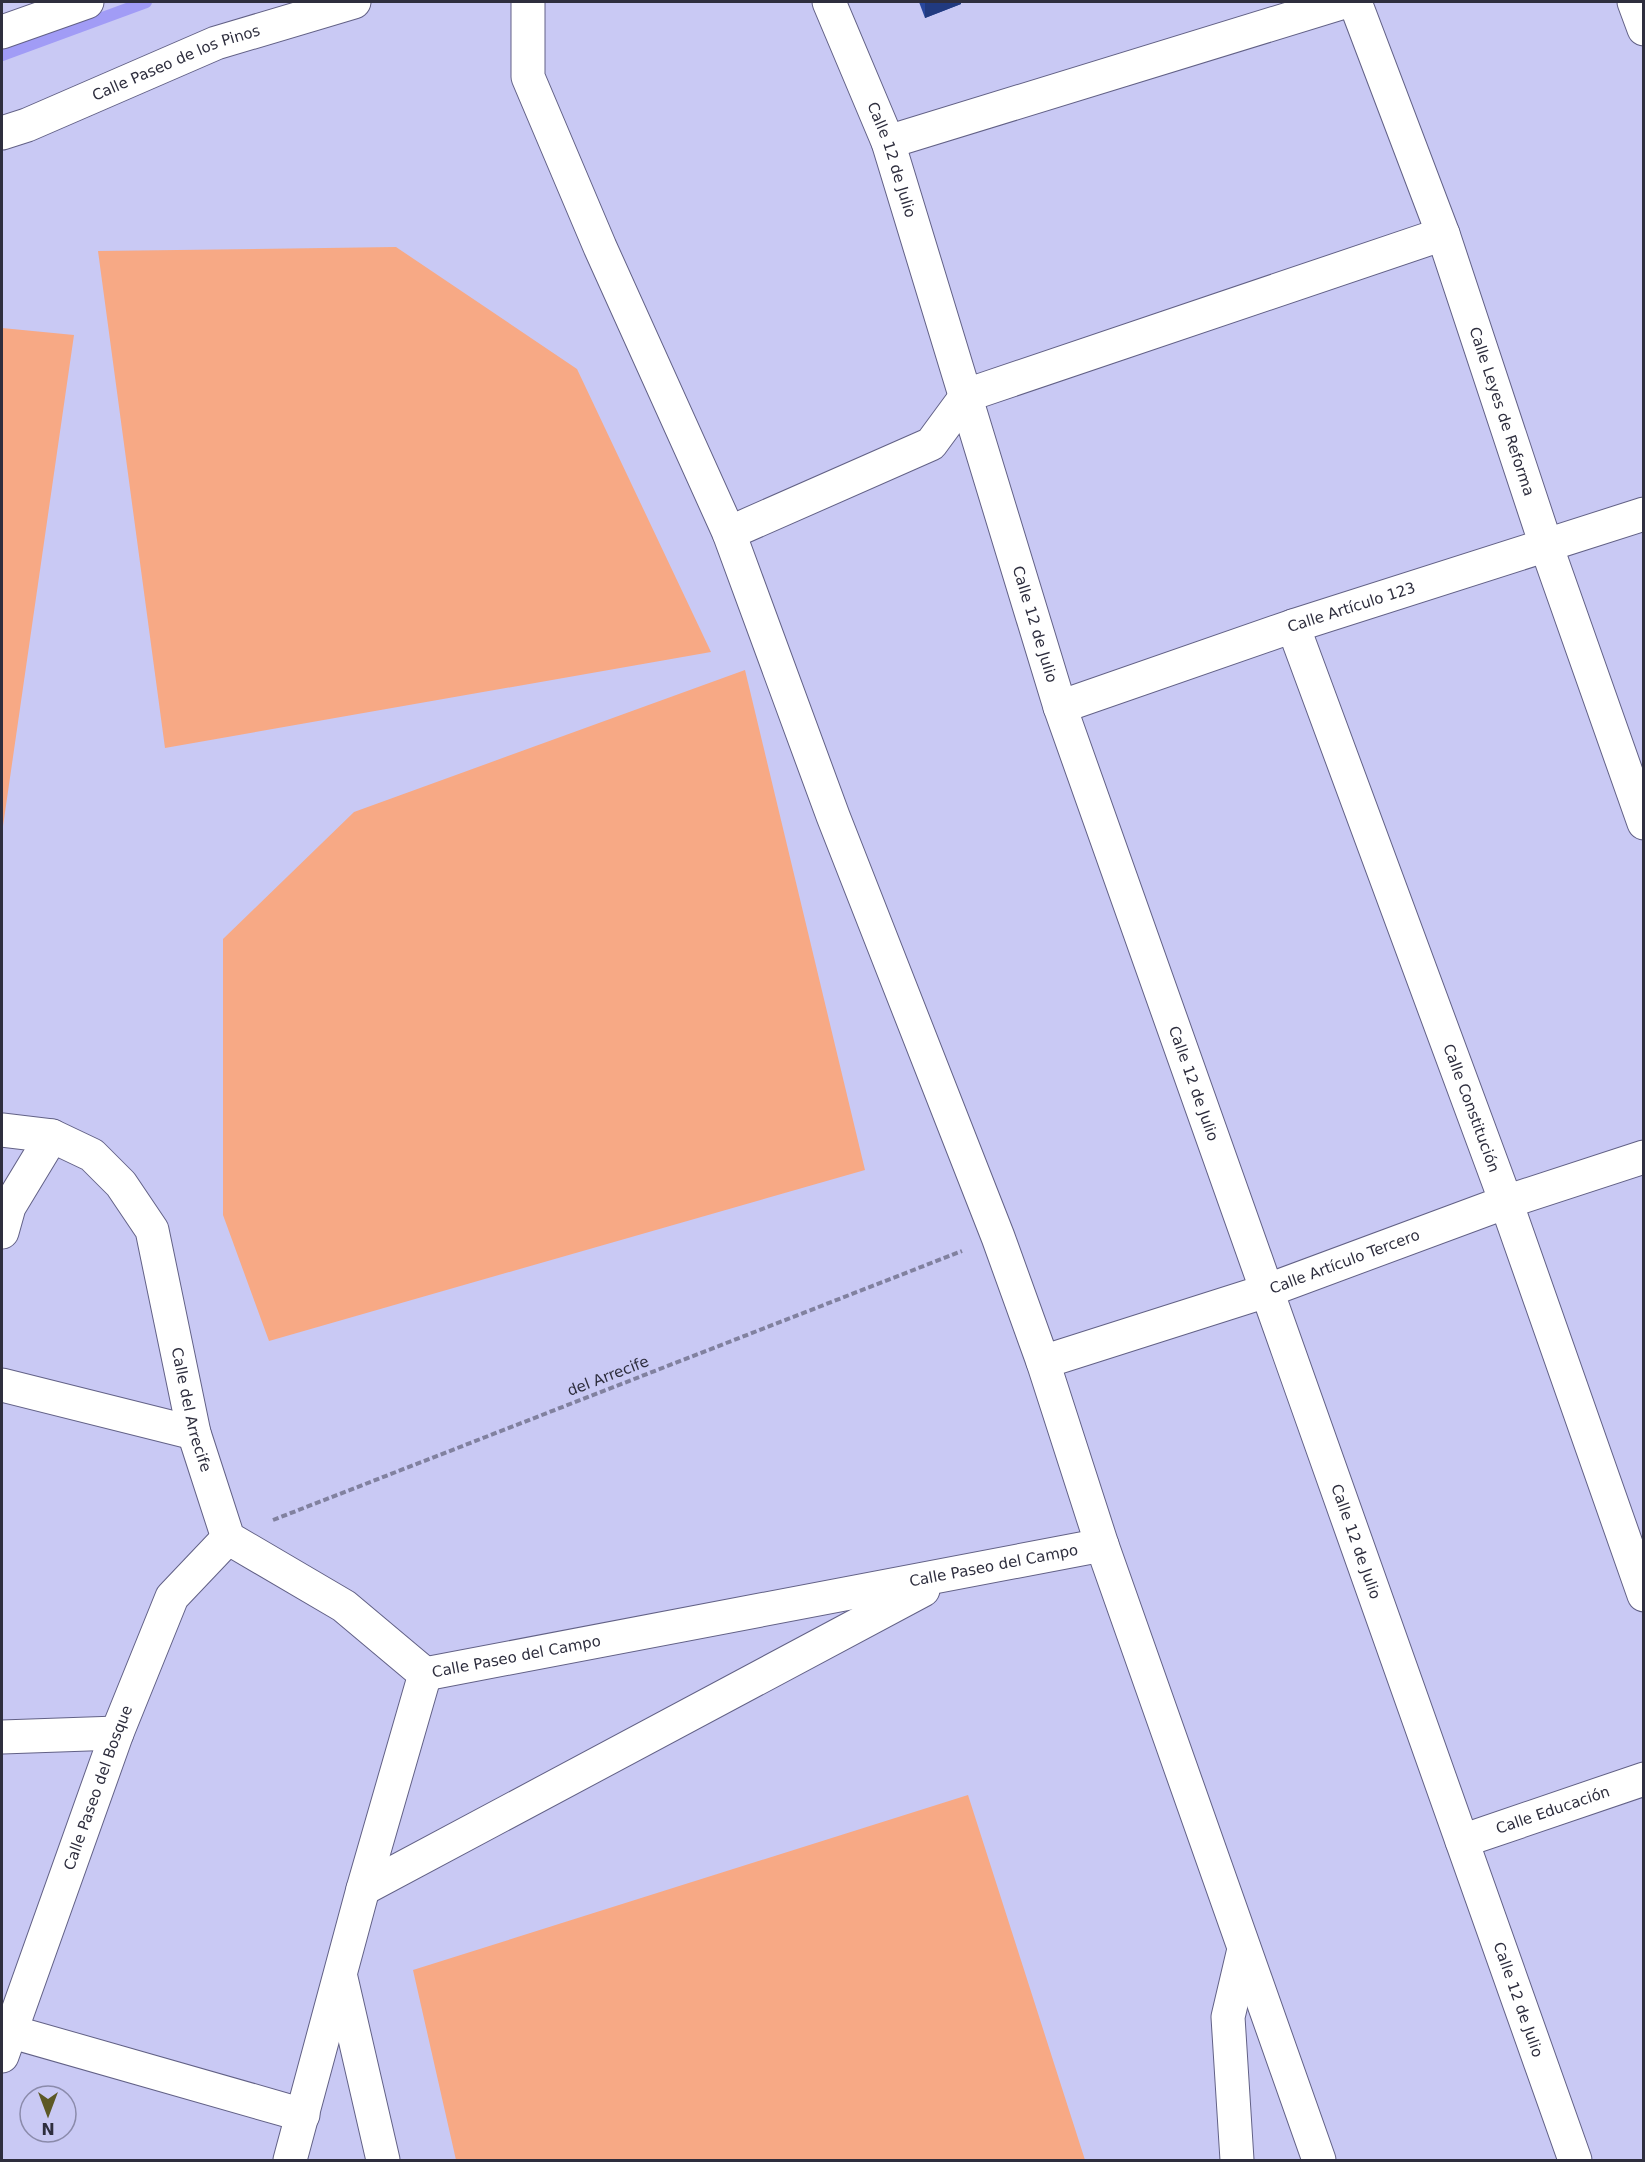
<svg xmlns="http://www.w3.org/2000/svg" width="1645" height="2162" viewBox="0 0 1645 2162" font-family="'DejaVu Sans',sans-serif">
<rect width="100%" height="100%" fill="#c9c9f4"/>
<path fill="#f7a985" d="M 396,247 L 577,369 L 711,652 L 165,748 L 98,251 Z
M 2,328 L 74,335 L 2,833 Z
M 745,670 L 865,1170 L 269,1341 L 223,1215 L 223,939 L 354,812 Z
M 968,1795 L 1085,2160 L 456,2160 L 413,1970 Z"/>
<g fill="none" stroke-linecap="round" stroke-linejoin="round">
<path stroke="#a19cf6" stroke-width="12" d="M 2,55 L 146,2"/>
<defs>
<g id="minor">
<path d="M 528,2 L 528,77 L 600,247 L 729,533 L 833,816 L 998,1237 L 1043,1362 L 1102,1545 L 1319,2160"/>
<path id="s1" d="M 829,2 L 888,142 L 1060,707 L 1575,2160"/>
<path id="s2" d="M 1355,2 L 1443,234 L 1546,545 L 1644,823"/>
<path d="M 1634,2 L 1644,29"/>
<path d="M 2,32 L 87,2"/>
<path id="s3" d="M 2,133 L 27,125 L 216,43 L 354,2"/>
<path d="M 888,142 L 1344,2"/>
<path d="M 729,533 L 931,444 L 967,395 L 1443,234"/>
<path id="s4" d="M 1293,626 L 1506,1202 L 1644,1595"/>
<path id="s5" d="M 1060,707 L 1293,626 L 1644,514"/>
<path id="s6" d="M 2,1130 L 52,1136 L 92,1155 L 121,1184 L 152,1230 L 194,1433 L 228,1538 L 344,1606 L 425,1674"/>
<path d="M 2,1232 L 9,1207 L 52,1136"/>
<path id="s7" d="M 1043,1362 L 1266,1291 L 1506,1202 L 1644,1157"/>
<path d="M 2,1385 L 194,1433"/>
<path id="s8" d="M 425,1674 L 1102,1545"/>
<path d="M 2,1737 L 117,1733"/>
<path id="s9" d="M 1462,1841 L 1644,1779"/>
<path d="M 363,1889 L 923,1590"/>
<path d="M 341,1978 L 383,2160"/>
<path d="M 2,2029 L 303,2115"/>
<path id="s10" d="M 2,2056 L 117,1733 L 172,1597 L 228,1538"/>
<path d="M 290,2160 L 363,1889 L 425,1674"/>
<path d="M 1237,2160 L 1228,2017 L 1244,1949"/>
</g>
</defs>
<use href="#minor" stroke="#626186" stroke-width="35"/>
<path stroke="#81819f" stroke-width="4" stroke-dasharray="6 3" stroke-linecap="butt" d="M 273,1520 L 962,1251"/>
<use href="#minor" stroke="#fff" stroke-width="33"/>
</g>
<path fill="#28479c" d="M 919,2 L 961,2 L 961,4 L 925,18 Z"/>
<path fill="#213a7f" d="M 925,2 L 961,2 L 961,4 L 925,18 Z"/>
<g text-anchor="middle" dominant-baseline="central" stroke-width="6" stroke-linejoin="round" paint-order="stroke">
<g font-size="15" fill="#2e2e3e" stroke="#c9c9f4">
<text stroke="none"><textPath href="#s3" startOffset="188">Calle Paseo de los Pinos</textPath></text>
<text stroke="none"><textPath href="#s1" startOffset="170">Calle 12 de Julio</textPath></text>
<text stroke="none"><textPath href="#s2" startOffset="435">Calle Leyes de Reforma</textPath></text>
<text stroke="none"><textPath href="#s5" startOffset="308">Calle Artículo 123</textPath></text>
<text stroke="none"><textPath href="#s1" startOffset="656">Calle 12 de Julio</textPath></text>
<text stroke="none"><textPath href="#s1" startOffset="1142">Calle 12 de Julio</textPath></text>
<text stroke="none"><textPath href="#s4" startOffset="514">Calle Constitución</textPath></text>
<text stroke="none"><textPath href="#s7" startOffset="318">Calle Artículo Tercero</textPath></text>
<text transform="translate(608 1376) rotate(-21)">del Arrecife</text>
<text stroke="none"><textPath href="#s6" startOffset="375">Calle del Arrecife</textPath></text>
<text stroke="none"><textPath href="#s1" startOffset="1628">Calle 12 de Julio</textPath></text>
<text stroke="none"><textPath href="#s8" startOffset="579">Calle Paseo del Campo</textPath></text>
<text stroke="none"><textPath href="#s8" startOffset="93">Calle Paseo del Campo</textPath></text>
<text stroke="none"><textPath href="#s10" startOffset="285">Calle Paseo del Bosque</textPath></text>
<text stroke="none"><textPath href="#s9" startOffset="96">Calle Educación</textPath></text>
<text stroke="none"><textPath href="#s1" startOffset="2114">Calle 12 de Julio</textPath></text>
</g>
</g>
<rect width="1645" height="2162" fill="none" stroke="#2e2e3e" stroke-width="6"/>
<g transform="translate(48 2114) rotate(180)"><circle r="28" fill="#c9c9f4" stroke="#8b8bab" stroke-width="1.5"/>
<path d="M0-4.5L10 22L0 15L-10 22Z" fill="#5c5825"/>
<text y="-9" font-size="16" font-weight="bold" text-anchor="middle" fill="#2e2e3e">N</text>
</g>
</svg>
